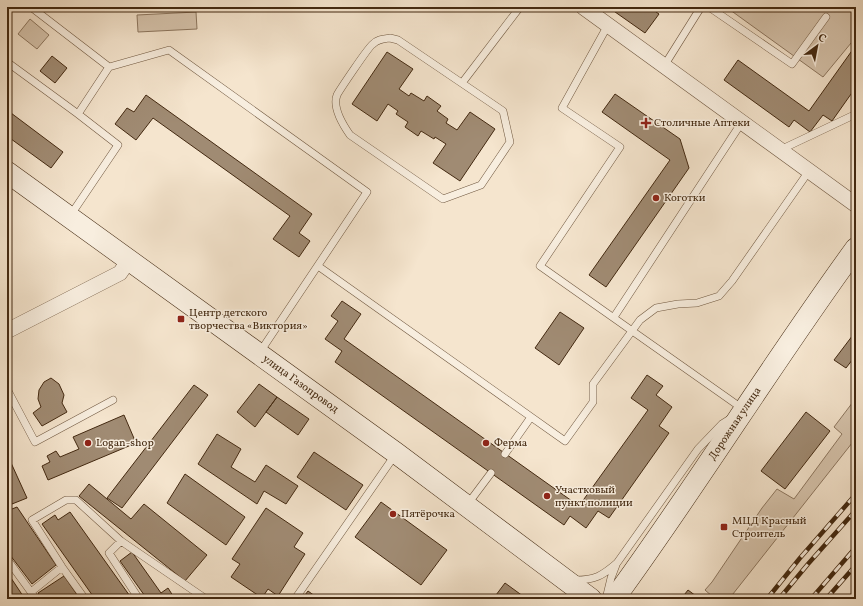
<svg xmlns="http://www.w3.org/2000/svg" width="863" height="606" viewBox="0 0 863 606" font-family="Vollkorn,serif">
<rect width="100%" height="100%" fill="#f5e5ce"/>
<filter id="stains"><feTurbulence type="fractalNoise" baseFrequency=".005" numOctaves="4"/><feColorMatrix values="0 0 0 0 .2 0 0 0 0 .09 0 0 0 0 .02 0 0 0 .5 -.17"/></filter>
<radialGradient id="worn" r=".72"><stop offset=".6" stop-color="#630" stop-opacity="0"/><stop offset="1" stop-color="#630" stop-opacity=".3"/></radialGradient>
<path fill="#d7c5ae" stroke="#8d7760" d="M 726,7 L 856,7 L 856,37 L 823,77 Z
M 196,12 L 197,29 L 138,32 L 137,15 Z
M 30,19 L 49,35 L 37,49 L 18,34 Z
M 856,398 L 856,438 L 729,599 L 711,599 L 713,597 L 705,590 L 712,582 L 762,508 L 777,489 L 794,499 L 842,434 L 834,427 Z"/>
<path fill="#a08b73" stroke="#432911" d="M 179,7 L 188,7 L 185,11 Z
M 608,7 L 649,7 L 659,14 L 645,33 Z
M 856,45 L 856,87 L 832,121 L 823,115 L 810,132 L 794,120 L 789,127 L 724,80 L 738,60 L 809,111 Z
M 387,52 L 413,69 L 399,89 L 409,96 L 411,93 L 424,101 L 427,96 L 441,106 L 437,111 L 448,119 L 446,123 L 457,130 L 470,112 L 495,129 L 460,181 L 433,163 L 446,144 L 435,137 L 434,139 L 421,131 L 418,136 L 405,127 L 408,122 L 396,114 L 398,111 L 388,104 L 377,121 L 352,104 Z
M 52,56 L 67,68 L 55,83 L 40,71 Z
M 615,94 L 680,139 L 689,168 L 606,287 L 589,275 L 670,160 L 602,112 Z
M 146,95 L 312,214 L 299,233 L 310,241 L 299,257 L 273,239 L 290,216 L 153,118 L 136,140 L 115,124 L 127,108 L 134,112 Z
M 7,110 L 63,152 L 51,168 L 7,136 Z
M 342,301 L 361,314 L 344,339 L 579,506 L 648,410 L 631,398 L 647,375 L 663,386 L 656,395 L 672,407 L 659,426 L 669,433 L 609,518 L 598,511 L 586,528 L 570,516 L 564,525 L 335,362 L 342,351 L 325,339 L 338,321 L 331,316 Z
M 560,312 L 584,328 L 559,365 L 535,348 Z
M 856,331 L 856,355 L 846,368 L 834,360 Z
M 51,378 L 59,384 L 64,395 L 62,403 L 67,412 L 42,426 L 33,413 L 41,407 L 38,399 L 39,390 L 44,382 Z
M 259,384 L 277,397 L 255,427 L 237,412 Z
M 194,385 L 208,395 L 122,508 L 107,498 Z
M 277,397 L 309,419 L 298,435 L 266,412 Z
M 806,412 L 830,431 L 785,489 L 761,471 Z
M 124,415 L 136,443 L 48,480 L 42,466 L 50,462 L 47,456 L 56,451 L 60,457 L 79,449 L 73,437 Z
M 217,434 L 241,449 L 231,467 L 255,482 L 266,465 L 298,486 L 286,504 L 264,491 L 257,504 L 198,464 Z
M 314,452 L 363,485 L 346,510 L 297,477 Z
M 7,454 L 27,498 L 12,504 L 7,493 Z
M 185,474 L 245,517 L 226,545 L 167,503 Z
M 89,484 L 131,519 L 144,504 L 207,555 L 185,581 L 79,496 Z
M 381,502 L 447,550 L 421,585 L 355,537 Z
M 17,507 L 56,565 L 32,584 L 7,551 L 7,511 Z
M 266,508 L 303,533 L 294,547 L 305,554 L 278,596 L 268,589 L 262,598 L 231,577 L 240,564 L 232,559 Z
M 70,512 L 132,599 L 95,599 L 42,524 L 55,515 L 58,520 Z
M 132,552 L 161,593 L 168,588 L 175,599 L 147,599 L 120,561 Z
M 7,572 L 25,599 L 7,599 Z
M 64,576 L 80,599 L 42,599 L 38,593 Z
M 505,583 L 527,599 L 493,599 Z
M 688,590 L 696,596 L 694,599 L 681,599 Z
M 308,591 L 319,599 L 302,599 Z"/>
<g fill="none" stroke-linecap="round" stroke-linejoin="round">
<defs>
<path id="lane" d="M 31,7 L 109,67
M 709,7 L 792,64 L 826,17
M 608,25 L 562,108 L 620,147 L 540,266 L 743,409
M 390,38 L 398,40 L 503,111 L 510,142 L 481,185 L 443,199 L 350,135 C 343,125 332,108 337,95 C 339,91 369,46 373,44 C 378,39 383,39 390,38 Z
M 7,62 L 78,114
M 664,66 L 701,7
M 462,83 L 520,7
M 780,150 L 856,114
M 70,216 L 118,145 L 78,114 L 109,67 L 169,50 L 367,192 L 260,352
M 318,266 L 565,441 L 593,402 L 593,384 L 640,320 L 656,308 L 678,304 L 697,303 L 719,296 L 732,281 L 809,171
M 614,317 L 742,122
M 7,389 L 35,442 L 113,400
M 505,454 L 531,417
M 467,505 L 491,473
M 121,541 L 109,553 L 139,599
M 7,559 L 36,599
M 575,580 C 595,580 602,576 617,563 L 698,449 L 722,424 L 730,419
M 31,592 L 62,567
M 85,599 L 62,567 L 32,520 L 66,500 L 76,500 L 121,541 L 206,599
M 295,599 L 395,455
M 606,599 L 611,578 L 616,565"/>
<path id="street" d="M 583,7 L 856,205
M 7,331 L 120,273 L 129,260"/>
<g id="secondary">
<path id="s1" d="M 7,172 L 396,453 L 591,599"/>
<path id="s2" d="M 614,599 C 698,484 772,363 856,248"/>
</g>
</defs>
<use href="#lane" stroke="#705840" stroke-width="8"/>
<use href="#street" stroke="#705840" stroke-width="16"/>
<use href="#secondary" stroke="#432911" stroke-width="22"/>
<use href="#lane" stroke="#f8eedf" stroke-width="7"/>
<use href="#street" stroke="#f8eedf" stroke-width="15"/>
<use href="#secondary" stroke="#f8eedf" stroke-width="21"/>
<defs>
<path id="rail" d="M 767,599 L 800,558 L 856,494
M 779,599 L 808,564 L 856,510
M 811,599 L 856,547
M 826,599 L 856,565"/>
</defs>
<use href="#rail" stroke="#432911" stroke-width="4.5"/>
<use href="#rail" stroke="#f8eedf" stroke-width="3" stroke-dasharray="9" stroke-linecap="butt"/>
</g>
<g fill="#8f2418" stroke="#f8eedf" stroke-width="1.5">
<path d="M644 117h4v4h4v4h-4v4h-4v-4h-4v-4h4z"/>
<circle cx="656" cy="198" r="4"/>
<rect x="177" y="315" width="8" height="8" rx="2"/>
<circle cx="88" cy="443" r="4"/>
<circle cx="486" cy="443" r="4"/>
<circle cx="547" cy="496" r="4"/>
<circle cx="393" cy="514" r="4"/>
<rect x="720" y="523" width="8" height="8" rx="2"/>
</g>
<g text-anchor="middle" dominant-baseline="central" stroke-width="3" stroke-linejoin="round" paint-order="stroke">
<g font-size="11" fill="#432911" stroke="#f8eedf" text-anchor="start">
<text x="654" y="123">Столичные Аптеки</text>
<text x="664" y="198">Коготки</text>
<text x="189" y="313">Центр детского<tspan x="189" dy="13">творчества «Виктория»</tspan></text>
<text x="96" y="443">Logan-shop</text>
<text x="494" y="443">Ферма</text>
<text x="555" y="490">Участковый<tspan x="555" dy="13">пункт полиции</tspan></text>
<text x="401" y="514">Пятёрочка</text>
<text x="732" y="521">МЦД Красный<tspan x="732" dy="13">Строитель</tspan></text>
</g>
<g font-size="11" fill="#432911" stroke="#f8eedf">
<text stroke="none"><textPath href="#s1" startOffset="362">улица Газопровод</textPath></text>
<text stroke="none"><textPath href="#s2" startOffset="213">Дорожная улица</textPath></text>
</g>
</g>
<rect width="863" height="606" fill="none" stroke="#f5e5ce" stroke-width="24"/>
<rect x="8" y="8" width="847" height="590" fill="none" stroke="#432911" stroke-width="2"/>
<rect x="12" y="12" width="839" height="582" fill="none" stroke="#432911"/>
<g transform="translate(817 46) rotate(32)" stroke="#f8eedf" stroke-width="3" paint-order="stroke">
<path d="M0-3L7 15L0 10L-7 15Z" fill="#432911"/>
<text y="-6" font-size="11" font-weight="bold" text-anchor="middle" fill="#432911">С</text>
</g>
<rect width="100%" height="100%" filter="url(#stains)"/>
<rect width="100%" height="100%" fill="url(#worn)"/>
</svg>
